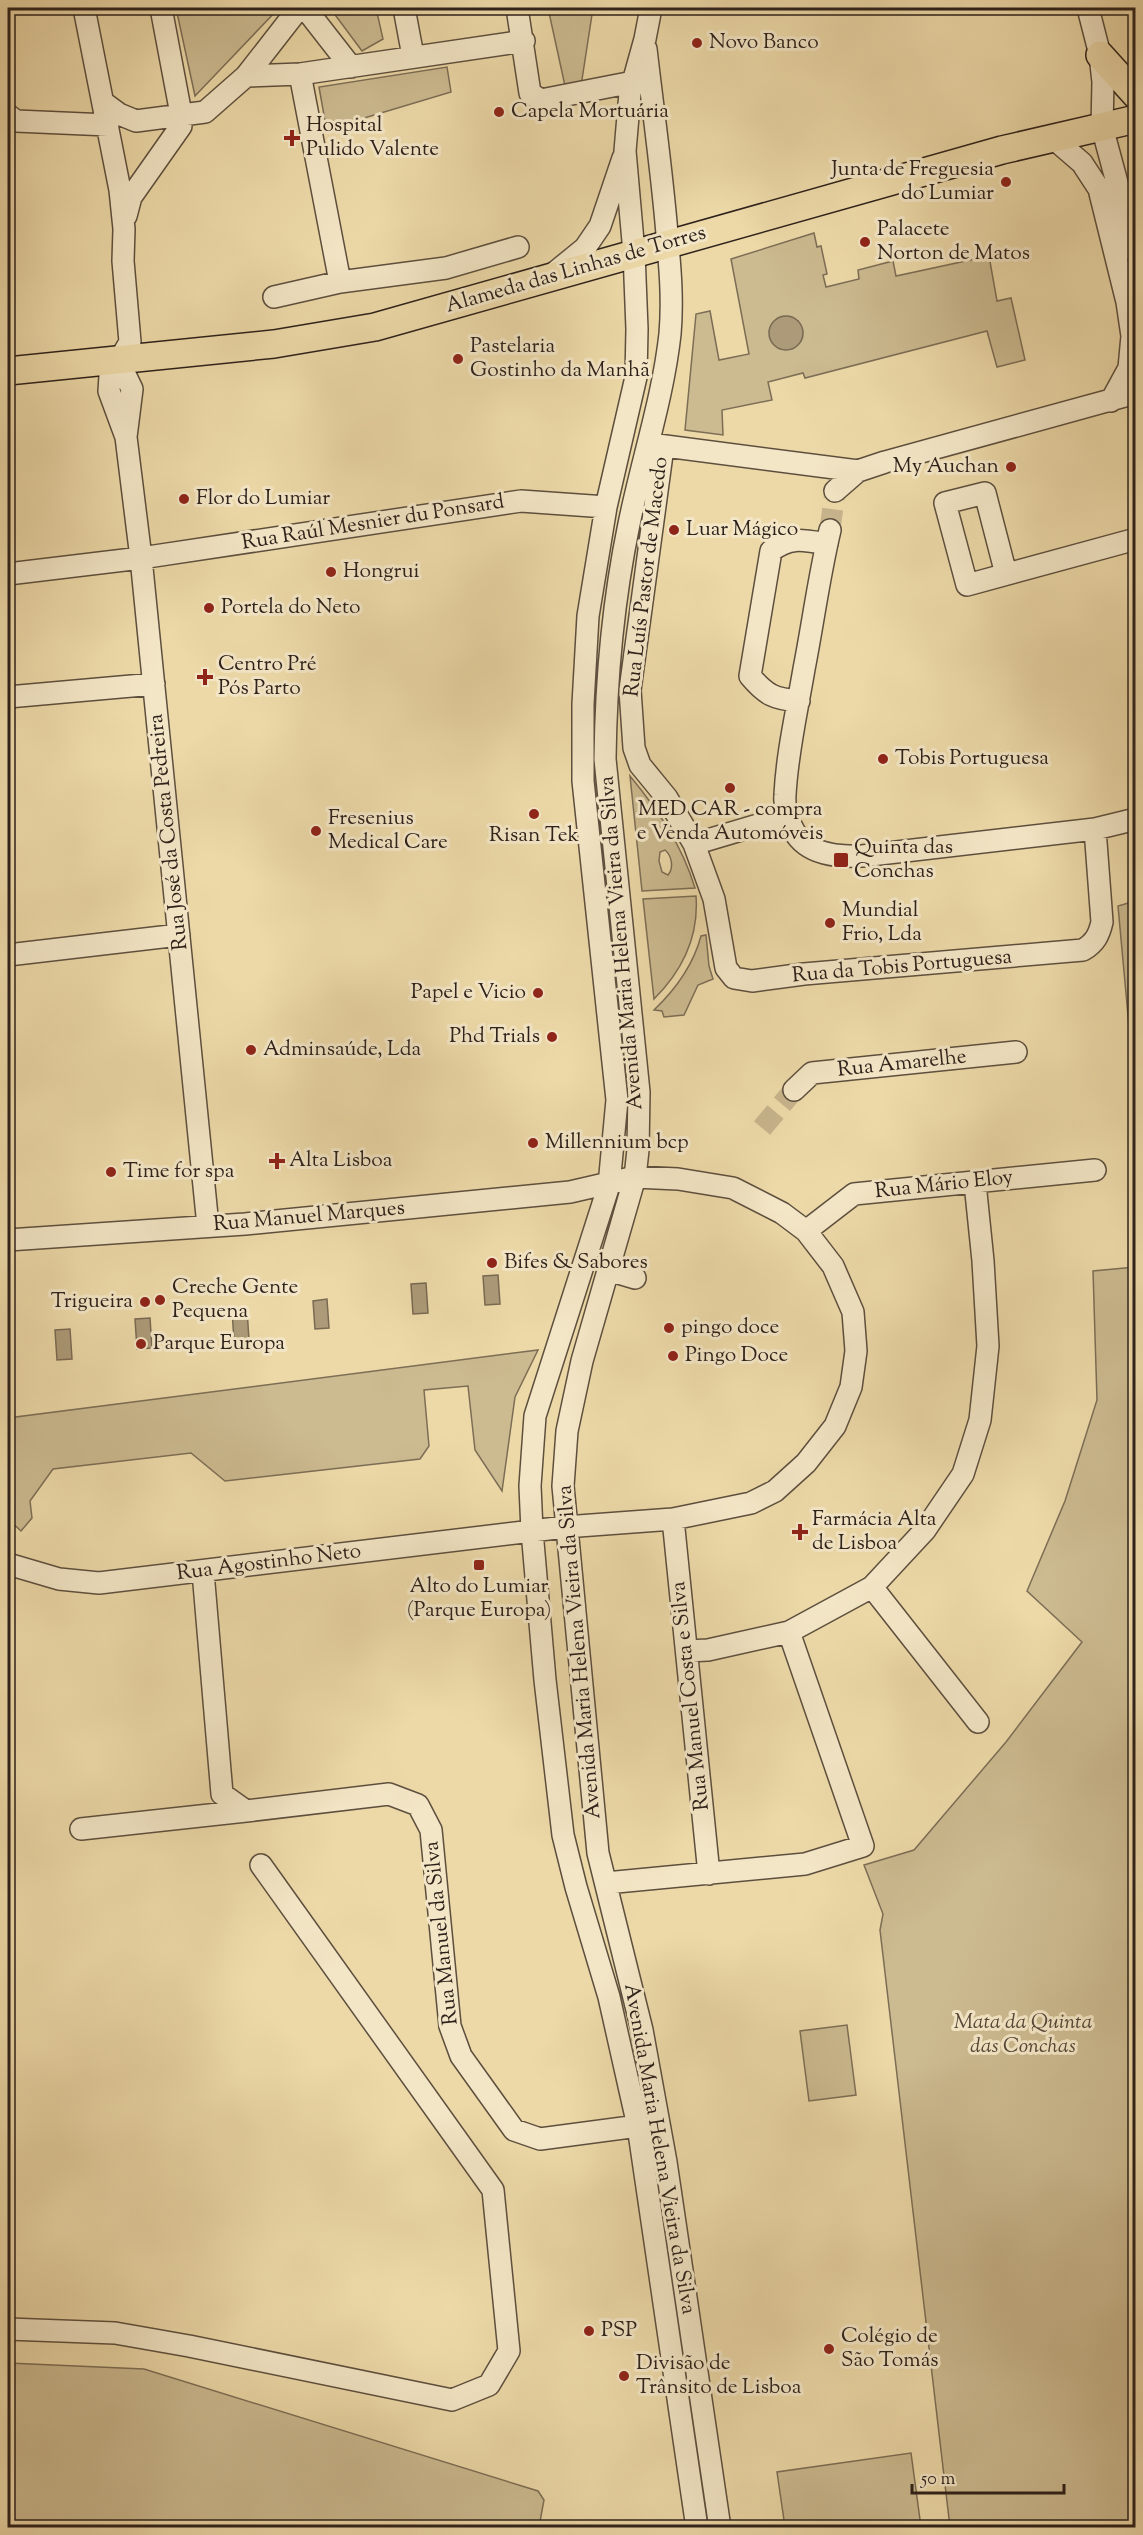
<svg xmlns="http://www.w3.org/2000/svg" width="1143" height="2535" viewBox="0 0 1143 2535" font-family="'Sorts Mill Goudy',serif">
<rect width="100%" height="100%" fill="#edd9a8"/>
<filter id="stains"><feTurbulence type="fractalNoise" baseFrequency=".00333" numOctaves="4"/><feColorMatrix values="0 0 0 0 .2 0 0 0 0 .09 0 0 0 0 .02 0 0 0 .5 -.17"/></filter>
<radialGradient id="worn" r=".72"><stop offset=".6" stop-color="#630" stop-opacity="0"/><stop offset="1" stop-color="#630" stop-opacity=".3"/></radialGradient>
<path fill="#ccba90" stroke="#7c6e56" stroke-width="1.5" fill-rule="evenodd" d="M 176,8 L 279,8 L 195,96 Z
M 330,8 L 376,8 L 383,39 L 362,51 Z
M 548,8 L 593,8 L 581,86 L 565,86 Z
M 447,67 L 451,92 L 351,122 L 325,121 L 319,87 Z
M 814,233 L 817,247 L 821,246 L 827,274 L 823,275 L 826,287 L 859,279 L 858,270 L 893,261 L 896,276 L 989,256 L 997,301 L 1011,298 L 1025,360 L 997,367 L 987,331 L 805,378 L 803,373 L 768,382 L 772,400 L 722,410 L 723,435 L 685,430 L 696,314 L 710,311 L 719,360 L 749,354 L 731,259 ZM 778,318 L 798,321 L 802,337 L 796,346 L 771,326 Z
M 630,776 C 658,810 682,845 695,888 L 642,891 ZM 665,850 C 672,856 674,868 668,875 L 662,872 L 659,861 L 660,852 Z
M 696,896 C 699,936 682,971 654,999 L 643,899 Z
M 1135,901 L 1136,901 L 1135,1092 L 1118,906 Z
M 706,935 L 709,966 L 713,979 L 698,985 L 684,1015 L 664,1017 L 662,1011 L 654,1010 C 676,989 693,966 701,936 Z
M 1135,1267 L 1135,2527 L 950,2527 L 880,1930 L 883,1914 L 864,1865 L 914,1850 L 1006,1742 L 1082,1642 L 1027,1591 L 1065,1501 L 1097,1400 L 1093,1271 Z
M 538,1350 L 515,1397 L 502,1491 L 475,1450 L 468,1386 L 424,1390 L 429,1446 L 420,1459 L 225,1481 L 191,1453 L 53,1469 L 30,1501 L 32,1518 L 21,1531 L 8,1519 L 8,1418 Z
M 847,2025 L 856,2095 L 809,2101 L 800,2031 Z
M 8,2363 L 144,2369 L 538,2491 L 544,2500 L 539,2527 L 8,2527 Z
M 911,2453 L 921,2527 L 785,2527 L 777,2472 Z"/>
<path fill="#ac9a78" stroke="#796a53" stroke-width="1.5" d="M769 333a17 17 0 1 1 34 0a17 17 0 1 1-34 0Z
M 498,1275 L 500,1304 L 485,1305 L 483,1276 Z
M 426,1283 L 428,1313 L 413,1314 L 411,1284 Z
M 327,1299 L 329,1328 L 315,1329 L 313,1301 Z
M 247,1309 L 249,1340 L 234,1341 L 232,1310 Z
M 150,1318 L 152,1348 L 137,1349 L 135,1319 Z
M 70,1329 L 72,1359 L 57,1360 L 55,1330 Z"/>
<g fill="none" stroke-linecap="round" stroke-linejoin="round">
<path stroke="#c7b48c" stroke-width="21" stroke-dasharray="21 10" stroke-linecap="butt" d="M 830,530 L 835,491
M 762,1128 L 794,1090"/>
<defs>
<path id="minor" d="M 84,8 L 120,190 L 124,229 L 123,261 L 130,342 L 110,376 L 109,391 L 126,437 L 141,558 L 208,1226
M 305,8 L 351,67
M 404,8 L 413,56
M 517,8 L 530,93 L 541,100 L 633,82
M 651,8 L 645,39 L 630,93 L 625,151 L 634,253 L 637,329 L 636,377 L 606,507 L 588,616 L 583,704 L 583,781 L 617,1100 L 609,1185 L 535,1416 L 530,1486 L 532,1531 L 545,1680 L 563,1835 L 576,1887 L 609,1997 L 638,2126 L 697,2528
M 1088,8 L 1100,55 L 1103,82 L 1102,127 L 1136,253
M 646,49 C 653,110 662,172 667,234 C 670,267 673,300 670,334 C 663,398 642,460 629,524 C 613,601 606,681 605,759 L 639,1092 L 638,1150 L 635,1177 L 582,1361 L 567,1431 L 563,1486 L 598,1853 L 642,2030 L 666,2162 L 720,2528
M 300,74 L 340,282 L 446,268 L 518,247
M 246,76 L 300,74 L 524,41
M 104,103 L 119,114 L 136,121 L 205,112 L 246,76 L 299,8
M 8,115 L 16,121 L 108,125
M 1053,138 L 1082,163 L 1099,189 L 1127,302 L 1132,336 L 1129,368 L 1111,401
M 126,216 L 131,197 L 181,126 L 181,114 L 161,8
M 553,274 L 585,248 L 600,226 L 623,158
M 274,297 L 340,282
M 118,360 L 132,389 L 126,437
M 650,444 L 858,471
M 663,447 L 630,690 L 634,748 L 640,765 L 667,798 L 694,844 L 714,899 L 726,968 L 734,978 L 752,981 L 804,974 L 1083,950 C 1095,943 1099,935 1102,922 L 1095,829
M 835,491 L 858,471 L 885,462 L 1136,393
M 830,530 C 819,576 813,623 804,669 C 797,711 787,753 785,795 C 784,807 788,821 794,831 C 807,855 838,857 862,856 L 1095,829 L 1136,819
M 8,574 L 141,558 L 521,501 L 606,507
M 1006,574 L 985,493 L 945,503 L 967,585 L 1136,539
M 8,697 L 154,684
M 799,701 C 774,699 766,695 750,676 L 771,551 C 790,536 804,540 827,544
M 694,844 L 788,816
M 8,955 L 179,935
M 794,1090 L 812,1073 L 1016,1052
M 806,1231 L 854,1194 L 1095,1170
M 8,1240 L 245,1224 L 570,1192 L 635,1177 L 678,1179 L 733,1188 L 782,1213 L 806,1231 L 833,1266 L 853,1312 L 856,1351 L 851,1387 L 835,1426 L 806,1463 L 775,1491 L 751,1503 L 673,1519 L 565,1527 L 99,1583 L 59,1579 L 8,1564
M 608,1270 L 635,1278
M 673,1519 L 709,1874
M 203,1572 L 222,1794 L 246,1811 L 389,1794 L 418,1805 L 431,1830 L 450,2026 L 461,2056 L 514,2130 L 540,2139 L 638,2126
M 872,1587 L 978,1722
M 687,1651 L 708,1650 L 789,1632 L 872,1587 L 925,1530 L 963,1474 L 980,1420 L 988,1346 L 983,1261 L 975,1183
M 81,1829 L 246,1811
M 606,1883 L 805,1864 L 863,1846 L 789,1632
M 8,2329 L 115,2333 L 189,2346 L 452,2400 L 489,2385 L 509,2351 L 493,2190 L 261,1865"/>
<path id="major" d="M 1100,55 L 1136,95
M 8,371 L 274,344 L 375,327 L 1002,150 L 1136,119"/>
</defs>
<use href="#minor" stroke="#5d4f3e" stroke-width="24"/>
<use href="#major" stroke="#2d211b" stroke-width="30"/>
<use href="#minor" stroke="#f3e6c6" stroke-width="21"/>
<use href="#major" stroke="#edd9a8" stroke-width="27"/>
</g>
<g fill="#8f2418" stroke="#f3e6c6" stroke-width="2">
<circle cx="697" cy="43" r="6"/>
<circle cx="499" cy="112" r="6"/>
<path d="M289 129h6v6h6v6h-6v6h-6v-6h-6v-6h6z"/>
<circle cx="1006" cy="182" r="6"/>
<circle cx="865" cy="242" r="6"/>
<circle cx="458" cy="359" r="6"/>
<circle cx="1011" cy="467" r="6"/>
<circle cx="184" cy="499" r="6"/>
<circle cx="674" cy="530" r="6"/>
<circle cx="331" cy="572" r="6"/>
<circle cx="209" cy="608" r="6"/>
<path d="M202 668h6v6h6v6h-6v6h-6v-6h-6v-6h6z"/>
<circle cx="883" cy="759" r="6"/>
<circle cx="730" cy="788" r="6"/>
<circle cx="534" cy="814" r="6"/>
<circle cx="316" cy="831" r="6"/>
<rect x="833" y="852" width="16" height="16" rx="3"/>
<circle cx="830" cy="923" r="6"/>
<circle cx="538" cy="993" r="6"/>
<circle cx="552" cy="1037" r="6"/>
<circle cx="251" cy="1050" r="6"/>
<circle cx="533" cy="1143" r="6"/>
<path d="M274 1152h6v6h6v6h-6v6h-6v-6h-6v-6h6z"/>
<circle cx="111" cy="1172" r="6"/>
<circle cx="492" cy="1263" r="6"/>
<circle cx="160" cy="1300" r="6"/>
<circle cx="145" cy="1302" r="6"/>
<circle cx="669" cy="1328" r="6"/>
<circle cx="141" cy="1344" r="6"/>
<circle cx="673" cy="1356" r="6"/>
<path d="M797 1523h6v6h6v6h-6v6h-6v-6h-6v-6h6z"/>
<rect x="473" y="1559" width="12" height="12" rx="3"/>
<circle cx="589" cy="2331" r="6"/>
<circle cx="829" cy="2349" r="6"/>
<circle cx="624" cy="2376" r="6"/>
</g>
<g text-anchor="middle" dominant-baseline="central" stroke-width="6" stroke-linejoin="round" paint-order="stroke">
<g font-size="21" fill="#2d211b" stroke="#f3e6c6" text-anchor="start">
<text x="709" y="43">Novo Banco</text>
<text x="511" y="112">Capela Mortuária</text>
<text x="306" y="126">Hospital<tspan x="306" dy="24">Pulido Valente</tspan></text>
<text x="994" y="170" text-anchor="end">Junta de Freguesia<tspan x="994" dy="24">do Lumiar</tspan></text>
<text x="877" y="230">Palacete<tspan x="877" dy="24">Norton de Matos</tspan></text>
<text x="470" y="347">Pastelaria<tspan x="470" dy="24">Gostinho da Manhã</tspan></text>
<text x="999" y="467" text-anchor="end">My Auchan</text>
<text x="196" y="499">Flor do Lumiar</text>
<text x="686" y="530">Luar Mágico</text>
<text x="343" y="572">Hongrui</text>
<text x="221" y="608">Portela do Neto</text>
<text x="218" y="665">Centro Pré<tspan x="218" dy="24">Pós Parto</tspan></text>
<text x="895" y="759">Tobis Portuguesa</text>
<text x="730" y="810" text-anchor="middle">MED CAR - compra<tspan x="730" dy="24">e Venda Automóveis</tspan></text>
<text x="328" y="819">Fresenius<tspan x="328" dy="24">Medical Care</tspan></text>
<text x="534" y="836" text-anchor="middle">Risan Tek</text>
<text x="854" y="848">Quinta das<tspan x="854" dy="24">Conchas</tspan></text>
<text x="842" y="911">Mundial<tspan x="842" dy="24">Frio, Lda</tspan></text>
<text x="526" y="993" text-anchor="end">Papel e Vicio</text>
<text x="540" y="1037" text-anchor="end">Phd Trials</text>
<text x="263" y="1050">Adminsaúde, Lda</text>
<text x="545" y="1143">Millennium bcp</text>
<text x="289" y="1161">Alta Lisboa</text>
<text x="123" y="1172">Time for spa</text>
<text x="504" y="1263">Bifes &amp; Sabores</text>
<text x="172" y="1288">Creche Gente<tspan x="172" dy="24">Pequena</tspan></text>
<text x="133" y="1302" text-anchor="end">Trigueira</text>
<text x="681" y="1328">pingo doce</text>
<text x="153" y="1344">Parque Europa</text>
<text x="685" y="1356">Pingo Doce</text>
<text x="812" y="1520">Farmácia Alta<tspan x="812" dy="24">de Lisboa</tspan></text>
<text x="479" y="1587" text-anchor="middle">Alto do Lumiar<tspan x="479" dy="24">(Parque Europa)</tspan></text>
<text x="601" y="2331">PSP</text>
<text x="841" y="2337">Colégio de<tspan x="841" dy="24">São Tomás</tspan></text>
<text x="636" y="2364">Divisão de<tspan x="636" dy="24">Trânsito de Lisboa</tspan></text>
</g>
<g font-size="21" fill="#2d211b" stroke="#f3e6c6">
<text transform="translate(576 270) rotate(-16)">Alameda das Linhas de Torres</text>
<text transform="translate(373 523) rotate(-9)">Rua Raúl Mesnier du Ponsard</text>
<text transform="translate(647 577) rotate(-83)">Rua Luís Pastor de Macedo</text>
<text transform="translate(169 832) rotate(-96)">Rua José da Costa Pedreira</text>
<text transform="translate(622 943) rotate(-95)">Avenida Maria Helena Vieira da Silva</text>
<text transform="translate(902 967) rotate(-5)">Rua da Tobis Portuguesa</text>
<text transform="translate(902 1064) rotate(-6)">Rua Amarelhe</text>
<text transform="translate(944 1185) rotate(-6)">Rua Mário Eloy</text>
<text transform="translate(309 1217) rotate(-5)">Rua Manuel Marques</text>
<text transform="translate(269 1563) rotate(-7)">Rua Agostinho Neto</text>
<text transform="translate(580 1652) rotate(-95)">Avenida Maria Helena Vieira da Silva</text>
<text transform="translate(691 1696) rotate(-96)">Rua Manuel Costa e Silva</text>
<text transform="translate(442 1933) rotate(-96)">Rua Manuel da Silva</text>
<text transform="translate(659 2149) rotate(80)">Avenida Maria Helena Vieira da Silva</text>
</g>
<g font-size="21" font-style="italic" fill="#554738" stroke="#f3e6c6">
<text x="1023" y="2023">Mata da Quinta<tspan x="1023" dy="24">das Conchas</tspan></text>
</g>
</g>
<rect width="1143" height="2535" fill="none" stroke="#edd9a8" stroke-width="30"/>
<rect x="9" y="9" width="1125" height="2517" fill="none" stroke="#2d211b" stroke-width="3"/>
<rect x="15" y="15" width="1113" height="2505" fill="none" stroke="#2d211b" stroke-width="1.5"/>
<path d="M912 2484v9h152v-9" fill="none" stroke="#2d211b" stroke-width="3"/>
<text x="921" y="2484" font-size="18" fill="#2d211b" stroke="#f3e6c6" stroke-width="4.5" paint-order="stroke">50 m</text>
<rect width="100%" height="100%" filter="url(#stains)"/>
<rect width="100%" height="100%" fill="url(#worn)"/>
</svg>
